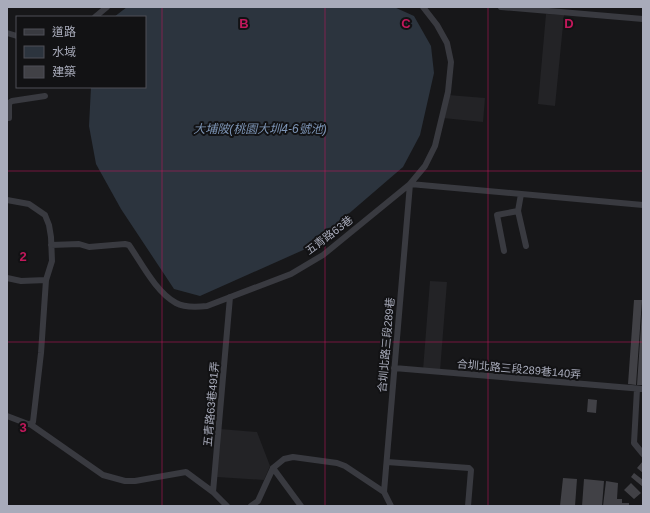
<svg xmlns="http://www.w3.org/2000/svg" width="650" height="513" viewBox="0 0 650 513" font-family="Helvetica,'Noto Sans TC',sans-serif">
<rect width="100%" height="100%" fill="#171719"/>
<path fill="#232326" d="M 546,14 L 564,15 L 555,106 L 538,104 Z
M 448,95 L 485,98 L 483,122 L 443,118 Z
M 430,281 L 447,282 L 440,371 L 423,370 Z
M 220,429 L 257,432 L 270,466 L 264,480 L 217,477 Z"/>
<path fill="#2c343e" d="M 127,7 L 394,7 L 414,16 L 431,46 L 434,73 L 420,135 L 403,167 L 310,247 L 200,296 L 174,289 L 121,209 L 96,164 L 89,126 L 91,87 L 145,87 L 145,17 L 114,17 Z"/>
<path fill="#414146" d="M 634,300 L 642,300 L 636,385 L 628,384 Z
M 642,312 L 643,312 L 643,385 L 637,385 Z
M 588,399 L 597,400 L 596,413 L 587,412 Z
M 643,461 L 643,473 L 637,468 Z
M 634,473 L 643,480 L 643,487 L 631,477 Z
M 563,478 L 577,479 L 575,506 L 560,506 Z
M 584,479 L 604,481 L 602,506 L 582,506 Z
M 606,481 L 618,483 L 617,499 L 622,499 L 622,503 L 629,503 L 629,506 L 603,506 Z
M 631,483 L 641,493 L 634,499 L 624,490 Z"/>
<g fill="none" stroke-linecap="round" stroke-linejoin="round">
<path stroke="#393a40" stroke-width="6" d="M 501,7 L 643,19
M 95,17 L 107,7
M 7,33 L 17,36
M 7,118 L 9,118 L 9,103 L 12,101 L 45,96
M 410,184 L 643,205
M 521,194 L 518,211 L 526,246
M 7,200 L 29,204 L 45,215 L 49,225 L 51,237 L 52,261 L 46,280 L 41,353 L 33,422 L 30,424 L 28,424 L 7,416
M 51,245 L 79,244 L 89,247 L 125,244 L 129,245 C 142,264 156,292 176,303 C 185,308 198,307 207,306 L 291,274 L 323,255 L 410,184 L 425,166 L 435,146 L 448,92 L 451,62 L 447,43 L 437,25 L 423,7
M 504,251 L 497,215 L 518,211
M 7,278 L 21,281 L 46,280
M 394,368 L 643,389
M 637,389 L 634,443 L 643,454
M 30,424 L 103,475 L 125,481 L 135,481 L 186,472 L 213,492
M 387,462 L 469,468 L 471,470 L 468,506
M 273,468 L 301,506
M 227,506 L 213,492 L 230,297
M 251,506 L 258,501 L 273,468 L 284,459 L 293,457 L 337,463 L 345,466 L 384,492
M 391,506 L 384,492 L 410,184"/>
</g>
<path fill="none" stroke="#c2185b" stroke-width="1" stroke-opacity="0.55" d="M 162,7 L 162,506M 325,7 L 325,506M 488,7 L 488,506M 7,171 L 643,171M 7,342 L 643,342"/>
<g text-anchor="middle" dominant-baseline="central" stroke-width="4" stroke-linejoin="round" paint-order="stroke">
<g font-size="11" fill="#a8abba" stroke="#121214">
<text transform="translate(329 235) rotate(-37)">五青路63巷</text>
<text transform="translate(386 345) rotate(-85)">合圳北路三段289巷</text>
<text transform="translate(519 369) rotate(5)">合圳北路三段289巷140弄</text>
<text transform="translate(211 404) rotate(-85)">五青路63巷491弄</text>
</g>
<g font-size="12" font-style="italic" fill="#7d95b6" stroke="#121214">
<text x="260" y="129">大埔陂(桃園大圳4-6號池)</text>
</g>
</g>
<g font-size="13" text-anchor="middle" font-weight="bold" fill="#c2185b" stroke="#121214" stroke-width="4" stroke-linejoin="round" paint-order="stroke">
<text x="244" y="28">B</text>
<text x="406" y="28">C</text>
<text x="569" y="28">D</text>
<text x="23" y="261">2</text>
<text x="23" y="432">3</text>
</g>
<rect width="650" height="513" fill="none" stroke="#a8abba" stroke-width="16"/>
<rect x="16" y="16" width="130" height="72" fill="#121214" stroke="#4e4f56"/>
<rect x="24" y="29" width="20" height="6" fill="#393a40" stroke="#4e4f56"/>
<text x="52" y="36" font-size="12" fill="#a8abba">道路</text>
<rect x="24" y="46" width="20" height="12" fill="#2c343e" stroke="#4e4f56"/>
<text x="52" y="56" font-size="12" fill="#a8abba">水域</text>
<rect x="24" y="66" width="20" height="12" fill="#414146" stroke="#4e4f56"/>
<text x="52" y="76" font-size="12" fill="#a8abba">建築</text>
</svg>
